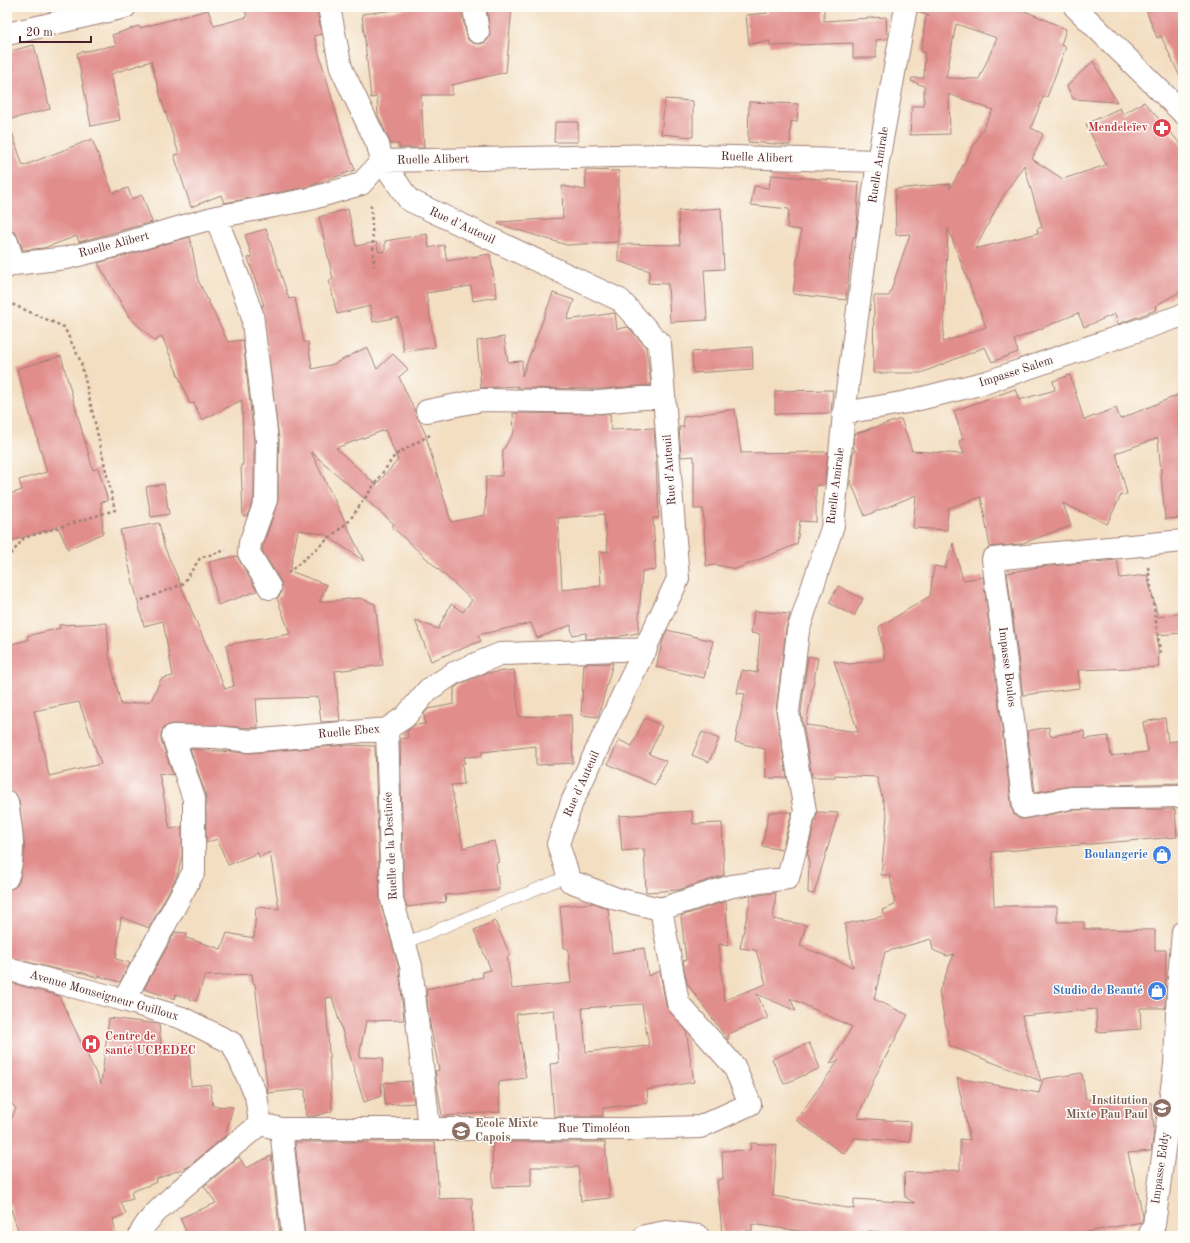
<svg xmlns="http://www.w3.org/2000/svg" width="1190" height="1243" viewBox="0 0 1190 1243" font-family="'Old Standard TT',serif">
<rect width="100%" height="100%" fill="#fdfcf7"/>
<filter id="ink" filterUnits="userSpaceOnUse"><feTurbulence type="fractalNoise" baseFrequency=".025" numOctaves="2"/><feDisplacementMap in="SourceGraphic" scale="8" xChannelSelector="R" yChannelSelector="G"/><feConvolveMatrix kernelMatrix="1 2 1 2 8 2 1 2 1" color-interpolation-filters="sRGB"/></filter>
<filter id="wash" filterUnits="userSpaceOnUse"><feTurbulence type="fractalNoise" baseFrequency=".012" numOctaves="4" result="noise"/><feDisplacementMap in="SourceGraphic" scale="16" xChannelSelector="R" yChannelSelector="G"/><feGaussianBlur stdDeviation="0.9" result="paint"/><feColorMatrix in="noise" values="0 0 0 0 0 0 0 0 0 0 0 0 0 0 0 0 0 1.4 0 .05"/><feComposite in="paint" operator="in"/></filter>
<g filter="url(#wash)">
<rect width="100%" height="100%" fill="#f3dec1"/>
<g id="blocks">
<path fill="#e18d8c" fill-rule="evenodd" d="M 244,7 L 316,7 L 322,34 L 314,36 L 346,147 L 355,170 L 307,187 L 224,203 L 221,195 L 191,207 L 174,155 L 179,154 L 163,105 L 151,61 L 111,74 L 120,120 L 91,126 L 77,53 L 116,45 L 112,35 L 139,26 L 140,28 L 208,10 L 214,26 L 247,17 Z
M 421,7 L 460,7 L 468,40 L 473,43 L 480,44 L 486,42 L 490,36 L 487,9 L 512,7 L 506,72 L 452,85 L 452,95 L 421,95 L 424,148 L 399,148 L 399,144 L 391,144 L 378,115 L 377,97 L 371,98 L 362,14 Z
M 767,7 L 824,7 L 824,21 L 886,17 L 887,39 L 876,40 L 876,58 L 853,58 L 853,43 L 770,46 L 770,41 L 749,44 L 746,15 L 767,13 Z
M 918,7 L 1016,7 L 1066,29 L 1061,45 L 1066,47 L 1047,97 L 1043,97 L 1031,128 L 1043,134 L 1032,159 L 1063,179 L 1106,165 L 1086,124 L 1120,108 L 1123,114 L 1144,102 L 1183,147 L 1183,290 L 1155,306 L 1156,310 L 1118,324 L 1115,314 L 1084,327 L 1078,313 L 1014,340 L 1018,352 L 992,362 L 985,347 L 921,373 L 873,373 L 874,296 L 889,296 L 910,234 L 896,235 L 895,189 L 950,184 L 950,189 L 993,110 L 949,94 L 950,134 L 910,135 L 912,106 L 924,106 L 924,86 L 911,81 L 912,78 L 924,78 L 925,52 L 921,52 L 926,16 L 930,16 L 918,12 ZM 956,24 L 997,38 L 979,79 L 946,78 ZM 1024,165 L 1042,227 L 1037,229 L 1038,233 L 975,249 L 1002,198 ZM 948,228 L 986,327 L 943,342 Z
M 1145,7 L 1183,7 L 1183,83 L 1161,36 L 1157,38 Z
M 34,45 L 50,109 L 7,120 L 7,52 Z
M 1093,61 L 1117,102 L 1073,99 L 1067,86 Z
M 665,99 L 693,101 L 693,137 L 661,134 Z
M 749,102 L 798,104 L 797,122 L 791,121 L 790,145 L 748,142 Z
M 555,122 L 578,122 L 578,142 L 554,142 Z
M 11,129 L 23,166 L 92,139 L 113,193 L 128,188 L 132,199 L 142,195 L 152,222 L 79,242 L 77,236 L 44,248 L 23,250 L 16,233 L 8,230 L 7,227 L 7,130 Z
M 585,170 L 619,171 L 618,242 L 567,245 L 498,224 L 499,222 L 563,218 L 562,186 L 586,190 Z
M 771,175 L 859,182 L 857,215 L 858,215 L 855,237 L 853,237 L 846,300 L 793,294 L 801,230 L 787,228 L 789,209 L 751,205 L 754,186 L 769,188 Z
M 721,208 L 724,269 L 704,270 L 707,320 L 670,322 L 668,284 L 648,283 L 650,271 L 618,261 L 618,244 L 680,245 L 678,211 Z
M 348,209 L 356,246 L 376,242 L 379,252 L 385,251 L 385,241 L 427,234 L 429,248 L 444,245 L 447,261 L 490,254 L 497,297 L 473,301 L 471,286 L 426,293 L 435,347 L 404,352 L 398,317 L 373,322 L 370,306 L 337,314 L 329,280 L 333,279 L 319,217 Z
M 266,229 L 289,299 L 295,298 L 304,342 L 308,342 L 312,369 L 334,364 L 367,347 L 377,369 L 393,354 L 408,369 L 399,377 L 425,433 L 451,522 L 485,515 L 486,476 L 502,476 L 503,450 L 514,432 L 513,413 L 610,414 L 611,430 L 654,428 L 659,518 L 653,518 L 656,570 L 642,571 L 638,633 L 621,636 L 620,637 L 586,639 L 586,633 L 572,635 L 571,625 L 537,638 L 531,623 L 478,635 L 481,641 L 431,661 L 415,620 L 438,629 L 451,604 L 463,612 L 472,600 L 392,527 L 394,524 L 311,452 L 364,561 L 324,534 L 298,530 L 290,571 L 327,585 L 319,602 L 360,598 L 375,604 L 383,665 L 335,671 L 340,721 L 321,722 L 318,697 L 256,699 L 258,728 L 173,724 L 163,728 L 161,734 L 161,740 L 173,775 L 159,773 L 170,829 L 182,827 L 182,856 L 177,876 L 149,928 L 121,917 L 116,959 L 130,963 L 120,982 L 99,976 L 98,978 L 84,973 L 56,969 L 7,957 L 7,890 L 15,887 L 19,882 L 25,850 L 19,800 L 16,794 L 7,790 L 7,645 L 28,640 L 27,636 L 60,628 L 59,625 L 107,623 L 109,655 L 121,705 L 151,701 L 161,679 L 173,676 L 163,621 L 144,626 L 120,530 L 159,523 L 164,546 L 225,689 L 234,686 L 226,645 L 290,634 L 277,598 L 281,594 L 282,588 L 281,582 L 262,550 L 278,500 L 279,439 L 262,305 L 264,305 L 248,258 L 252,257 L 245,235 ZM 385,430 L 398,460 L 376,485 L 336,448 ZM 604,514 L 608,552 L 599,552 L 601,586 L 562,590 L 558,518 ZM 79,702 L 101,764 L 49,776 L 34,711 Z
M 190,237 L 198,280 L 228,342 L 243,340 L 254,441 L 254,498 L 247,516 L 243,516 L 241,465 L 243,465 L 242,400 L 202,420 L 194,403 L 190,404 L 162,336 L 155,341 L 129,317 L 98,263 Z
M 553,293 L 574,300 L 567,320 L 615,313 L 617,329 L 628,327 L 646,347 L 651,385 L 600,389 L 517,388 L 518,386 L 481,388 L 477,341 L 504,337 L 508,362 L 522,361 L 522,376 Z
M 752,347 L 753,369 L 693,373 L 692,352 Z
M 61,356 L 93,470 L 98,468 L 108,501 L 101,502 L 103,533 L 68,549 L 58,527 L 7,542 L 7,495 L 22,490 L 19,480 L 47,472 L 17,369 Z
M 1070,375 L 1084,420 L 1116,408 L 1120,419 L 1183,393 L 1183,518 L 1165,519 L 1158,438 L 1116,453 L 1127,494 L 1121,495 L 1107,524 L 1063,503 L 1071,526 L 1020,544 L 990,547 L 981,497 L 948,508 L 947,530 L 913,528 L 916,495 L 865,516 L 852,485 L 850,485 L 853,452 L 855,452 L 853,445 L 854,434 L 901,419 L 912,451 L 964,454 L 959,441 L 963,439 L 954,411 L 1015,389 L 1019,400 L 1055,390 L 1053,381 Z
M 833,390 L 831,413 L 775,414 L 775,391 Z
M 735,409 L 741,453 L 828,452 L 824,485 L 816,485 L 816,522 L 800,521 L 797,544 L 736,569 L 716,565 L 706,566 L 703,509 L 694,509 L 694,456 L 681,457 L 679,427 L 684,427 L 683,417 Z
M 164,484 L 169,514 L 151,517 L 146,487 Z
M 953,543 L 963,580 L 983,577 L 1012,809 L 1014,815 L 1020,819 L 1026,819 L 1072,810 L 1175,809 L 1177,837 L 992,852 L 994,906 L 1057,906 L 1057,922 L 1084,922 L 1084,929 L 1155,930 L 1155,950 L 1166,950 L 1165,1008 L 1140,1008 L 1141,1029 L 1097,1032 L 1096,1009 L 1022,1016 L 1041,1081 L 950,1046 L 939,992 L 954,954 L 947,956 L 933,950 L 931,939 L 885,952 L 874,999 L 908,1015 L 876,1075 L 857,1118 L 911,1122 L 910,1142 L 854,1138 L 844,1154 L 796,1120 L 839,1060 L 830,1064 L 852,1027 L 790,998 L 796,1011 L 757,994 L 768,1018 L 728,1034 L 728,1040 L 687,983 L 683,961 L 686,960 L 681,916 L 726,901 L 728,946 L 719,944 L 724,1000 L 766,984 L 756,950 L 740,948 L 751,896 L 776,893 L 773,919 L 806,925 L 800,946 L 853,967 L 845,924 L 884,916 L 882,910 L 895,905 L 890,875 L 881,875 L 887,816 L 877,777 L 835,775 L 835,777 L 812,777 L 801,712 L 808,656 L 818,658 L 806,725 L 858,732 L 834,661 L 849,664 L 885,660 L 879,627 L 930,596 L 934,566 L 945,568 Z
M 237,556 L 257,591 L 218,605 L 209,562 Z
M 1117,560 L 1120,578 L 1147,575 L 1158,617 L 1183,613 L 1183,633 L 1157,635 L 1159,667 L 1078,670 L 1080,688 L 1023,695 L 1007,573 L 1039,567 Z
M 838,586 L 863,599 L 854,616 L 829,603 Z
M 754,611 L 790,614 L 786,629 L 776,711 L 787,778 L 766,778 L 765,749 L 735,742 L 745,694 L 737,693 L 742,670 L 757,673 L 760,634 L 751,633 Z
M 667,630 L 713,641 L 704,678 L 656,667 L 663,640 Z
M 613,663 L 598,717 L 581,715 L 584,664 Z
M 514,670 L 519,717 L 571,715 L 573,763 L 536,765 L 536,746 L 482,752 L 482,756 L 464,757 L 465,763 L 462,764 L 464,784 L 451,785 L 463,848 L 494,841 L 499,862 L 496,863 L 499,890 L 445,895 L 446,902 L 407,907 L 404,898 L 400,739 L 408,738 L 407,731 L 414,725 L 425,724 L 424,714 L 428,709 L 454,704 L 454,688 L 460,684 L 487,673 Z
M 645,718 L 662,726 L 649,754 L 666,761 L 655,785 L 608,764 L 619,740 L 632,746 Z
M 1165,718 L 1168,742 L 1183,740 L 1183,783 L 1071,786 L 1035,792 L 1027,731 L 1049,727 L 1050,736 L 1084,731 L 1085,739 L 1108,736 L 1111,756 L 1148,752 L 1143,722 Z
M 702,732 L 719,739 L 709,762 L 692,755 Z
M 347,745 L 375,746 L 380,901 L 399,968 L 404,1020 L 366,1021 L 359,1057 L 383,1058 L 381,1096 L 364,1102 L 332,997 L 326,998 L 332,1111 L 316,1116 L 306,1116 L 305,1089 L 268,1093 L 255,984 L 253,983 L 252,974 L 205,976 L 196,1001 L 176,994 L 175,999 L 144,989 L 175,932 L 187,933 L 186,938 L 221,949 L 227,933 L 254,938 L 256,907 L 279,909 L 270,852 L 259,857 L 258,853 L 228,865 L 217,839 L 206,843 L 206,795 L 190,749 L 250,753 Z
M 692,811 L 693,824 L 722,823 L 724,875 L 678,890 L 646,892 L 644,849 L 622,851 L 619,816 Z
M 769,812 L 792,812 L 782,850 L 762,846 Z
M 817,812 L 838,813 L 814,894 L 808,893 L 809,856 L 807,855 Z
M 594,903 L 608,909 L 612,953 L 644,948 L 648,976 L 660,971 L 666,1006 L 686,1030 L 694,1082 L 647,1090 L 648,1103 L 603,1108 L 603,1116 L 554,1116 L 550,1064 L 559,1063 L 554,1010 L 516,1014 L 526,1078 L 498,1082 L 500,1112 L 442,1116 L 435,1071 L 439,1070 L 429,1019 L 426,989 L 483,977 L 482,972 L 491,970 L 474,930 L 495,921 L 510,955 L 507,957 L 512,989 L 571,983 L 568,948 L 564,948 L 560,906 ZM 642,1004 L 649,1046 L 586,1052 L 582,1008 Z
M 7,982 L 59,996 L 101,1084 L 109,1018 L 159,1024 L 161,1046 L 189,1044 L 191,1086 L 210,1084 L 213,1106 L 233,1107 L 225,1136 L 188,1167 L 156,1179 L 157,1182 L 131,1192 L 133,1199 L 121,1202 L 126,1214 L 113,1219 L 116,1236 L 20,1236 L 7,1197 L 7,1140 L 10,1140 L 11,1120 L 16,1108 L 7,1100 Z
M 809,1043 L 820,1068 L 784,1084 L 772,1059 Z
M 1082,1073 L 1086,1099 L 1152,1103 L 1154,1131 L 1151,1151 L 1128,1153 L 1143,1216 L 1142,1222 L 1064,1236 L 922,1236 L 869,1231 L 868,1236 L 832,1236 L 752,1224 L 752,1231 L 722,1233 L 717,1180 L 723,1179 L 722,1151 L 750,1150 L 751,1143 L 777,1145 L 773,1196 L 854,1209 L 854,1199 L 915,1203 L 905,1197 L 904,1173 L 960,1170 L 960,1139 L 970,1140 L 957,1078 L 1039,1093 L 1043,1079 Z
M 411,1081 L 414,1103 L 385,1105 L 384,1083 Z
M 295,1142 L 435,1142 L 439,1199 L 472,1198 L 473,1236 L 305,1236 Z
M 492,1142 L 605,1142 L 610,1198 L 581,1201 L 578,1167 L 531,1167 L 531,1186 L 493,1187 Z
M 271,1156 L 280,1236 L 188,1236 L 180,1218 L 216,1203 L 204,1186 L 239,1157 L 246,1168 Z"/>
</g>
</g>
<g filter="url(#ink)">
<use href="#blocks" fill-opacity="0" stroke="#9e7e76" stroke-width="1"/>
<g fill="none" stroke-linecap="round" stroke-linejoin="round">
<defs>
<path id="service" d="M 405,943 L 568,876"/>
<path id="minor" d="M 474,7 L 478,32
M 7,34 L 125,7
M 216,217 L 252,314 L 267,440 L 266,500 L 250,543 L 249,553 L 270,588
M 7,242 L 14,264
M 7,267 L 14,264 L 66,258 L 111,247 L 216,217 L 310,199 L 361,184 L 382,161 L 662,155 L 878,161
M 427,411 L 482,400 L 600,402 L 664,396
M 844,413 L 907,402 L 987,382 L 1183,315
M 1183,541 L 993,559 L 1024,807 L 1071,798 L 1183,796
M 387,729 L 392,900 L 411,966 L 429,1128
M 7,802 C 11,827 16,855 7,878
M 661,909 L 732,886 L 788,878 L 805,811 L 788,712 L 798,631 L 833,525 L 844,413 L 878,161 L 906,7
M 124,1000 L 194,871 L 194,799 L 173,736 L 217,737 L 249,741 L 387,729 L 405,717 L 428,690 L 454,673 L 500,654 L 646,649
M 260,1124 L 281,1129 L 636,1129 L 700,1127 L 750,1104 L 734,1066 L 678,1003 L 661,909 L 617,899 L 570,881 L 558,844 L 572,802 L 678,579 L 660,344 L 620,300 L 409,200 L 382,161 L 378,145 L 341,68 L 329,7
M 281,1129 L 293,1236
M 645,1236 L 666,1232 L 698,1236
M 1149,1236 L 1154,1225 L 1175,1065 L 1178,989 L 1183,932"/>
<path id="tertiary" d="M 1075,7 L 1183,113
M 7,969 L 124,1000 L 182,1018 L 232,1043 L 256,1095 L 260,1124 C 239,1142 142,1215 140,1236"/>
</defs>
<use href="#service" stroke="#9e7e76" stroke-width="12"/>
<use href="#minor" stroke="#9e7e76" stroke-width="24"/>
<use href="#tertiary" stroke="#9e7e76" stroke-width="24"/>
<path stroke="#9e7e76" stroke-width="2.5" stroke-dasharray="3 3" stroke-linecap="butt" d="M 371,205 L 374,266
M 7,302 L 64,327 L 81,362 L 115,510 L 24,538 L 7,559
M 1148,567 L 1159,643 L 1160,656
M 288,573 L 349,521 L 395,455 L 430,435
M 142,600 L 183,584 L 200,558 L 226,550"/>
<use href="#service" stroke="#fff" stroke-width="11"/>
<use href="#minor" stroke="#fff" stroke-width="22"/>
<use href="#tertiary" stroke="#fff" stroke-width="22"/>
</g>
</g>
<defs>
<symbol id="pharmacy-disc" viewBox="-11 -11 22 22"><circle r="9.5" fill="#e0444e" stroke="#fdfcf7"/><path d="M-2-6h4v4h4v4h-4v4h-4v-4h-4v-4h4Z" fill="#fff"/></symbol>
<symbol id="shop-disc" viewBox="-11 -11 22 22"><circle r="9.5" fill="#3f7fe0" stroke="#fdfcf7"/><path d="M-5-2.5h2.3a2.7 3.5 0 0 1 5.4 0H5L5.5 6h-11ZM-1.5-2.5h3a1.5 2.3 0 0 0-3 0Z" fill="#fff"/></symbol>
<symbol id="hospital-disc" viewBox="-11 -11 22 22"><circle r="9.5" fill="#e0444e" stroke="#fdfcf7"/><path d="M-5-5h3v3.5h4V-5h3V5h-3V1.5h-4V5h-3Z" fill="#fff"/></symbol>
<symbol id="school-disc" viewBox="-11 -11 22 22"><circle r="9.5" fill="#8d6e63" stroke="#fdfcf7"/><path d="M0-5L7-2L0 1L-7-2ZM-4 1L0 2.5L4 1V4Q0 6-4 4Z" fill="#fff"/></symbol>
</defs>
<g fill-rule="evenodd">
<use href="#pharmacy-disc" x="1151" y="117" width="22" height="22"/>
<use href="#shop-disc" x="1151" y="844" width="22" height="22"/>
<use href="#shop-disc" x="1146" y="980" width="22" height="22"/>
<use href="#hospital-disc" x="80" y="1033" width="22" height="22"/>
<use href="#school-disc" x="1151" y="1097" width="22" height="22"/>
<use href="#school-disc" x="450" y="1120" width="22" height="22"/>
</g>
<g text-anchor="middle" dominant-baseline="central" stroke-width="3" stroke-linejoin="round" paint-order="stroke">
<g font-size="12" font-weight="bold" fill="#be3a42" stroke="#fdfcf7" text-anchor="end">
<text x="1148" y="128">Mendeleïev</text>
<text x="105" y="1037" text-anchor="start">Centre de<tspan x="105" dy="14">santé UCPEDEC</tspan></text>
</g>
<g font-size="12" fill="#4a1f2b" stroke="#fdfcf7">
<text transform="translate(757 158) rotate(2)">Ruelle Alibert</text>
<text transform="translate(433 160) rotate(-1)">Ruelle Alibert</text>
<text transform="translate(879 165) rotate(-81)">Ruelle Amirale</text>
<text transform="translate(462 226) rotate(25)">Rue d'Auteuil</text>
<text transform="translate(114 245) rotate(-15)">Ruelle Alibert</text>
<text transform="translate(1016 372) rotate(-18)">Impasse Salem</text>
<text transform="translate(670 470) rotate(-94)">Rue d'Auteuil</text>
<text transform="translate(836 486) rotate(-83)">Ruelle Amirale</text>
<text transform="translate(1007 667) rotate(83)">Impasse Boulos</text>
<text transform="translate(349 732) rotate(-5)">Ruelle Ebex</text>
<text transform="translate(582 784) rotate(-66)">Rue d'Auteuil</text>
<text transform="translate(391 846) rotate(-93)">Ruelle de la Destinée</text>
<text transform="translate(104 996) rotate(16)">Avenue Monseigneur Guilloux</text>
<text x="594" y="1129">Rue Timoléon</text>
<text transform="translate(1161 1168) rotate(-82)">Impasse Eddy</text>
</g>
<g font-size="12" font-weight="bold" fill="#366cbe" stroke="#fdfcf7" text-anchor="end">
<text x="1148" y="855">Boulangerie</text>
<text x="1143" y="991">Studio de Beauté</text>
</g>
<g font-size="12" font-weight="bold" fill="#785e54" stroke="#fdfcf7" text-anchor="end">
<text x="1148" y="1101">Institution<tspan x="1148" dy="14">Mixte Pau Paul</tspan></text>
<text x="475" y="1124" text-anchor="start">Ecole Mixte<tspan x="475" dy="14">Capois</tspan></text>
</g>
</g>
<rect width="1190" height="1243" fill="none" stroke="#fdfcf7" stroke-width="24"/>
<path d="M20 36v6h71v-6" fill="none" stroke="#4a1f2b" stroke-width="2"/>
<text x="26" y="36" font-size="12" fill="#4a1f2b" stroke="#fdfcf7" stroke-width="3" paint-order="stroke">20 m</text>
</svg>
